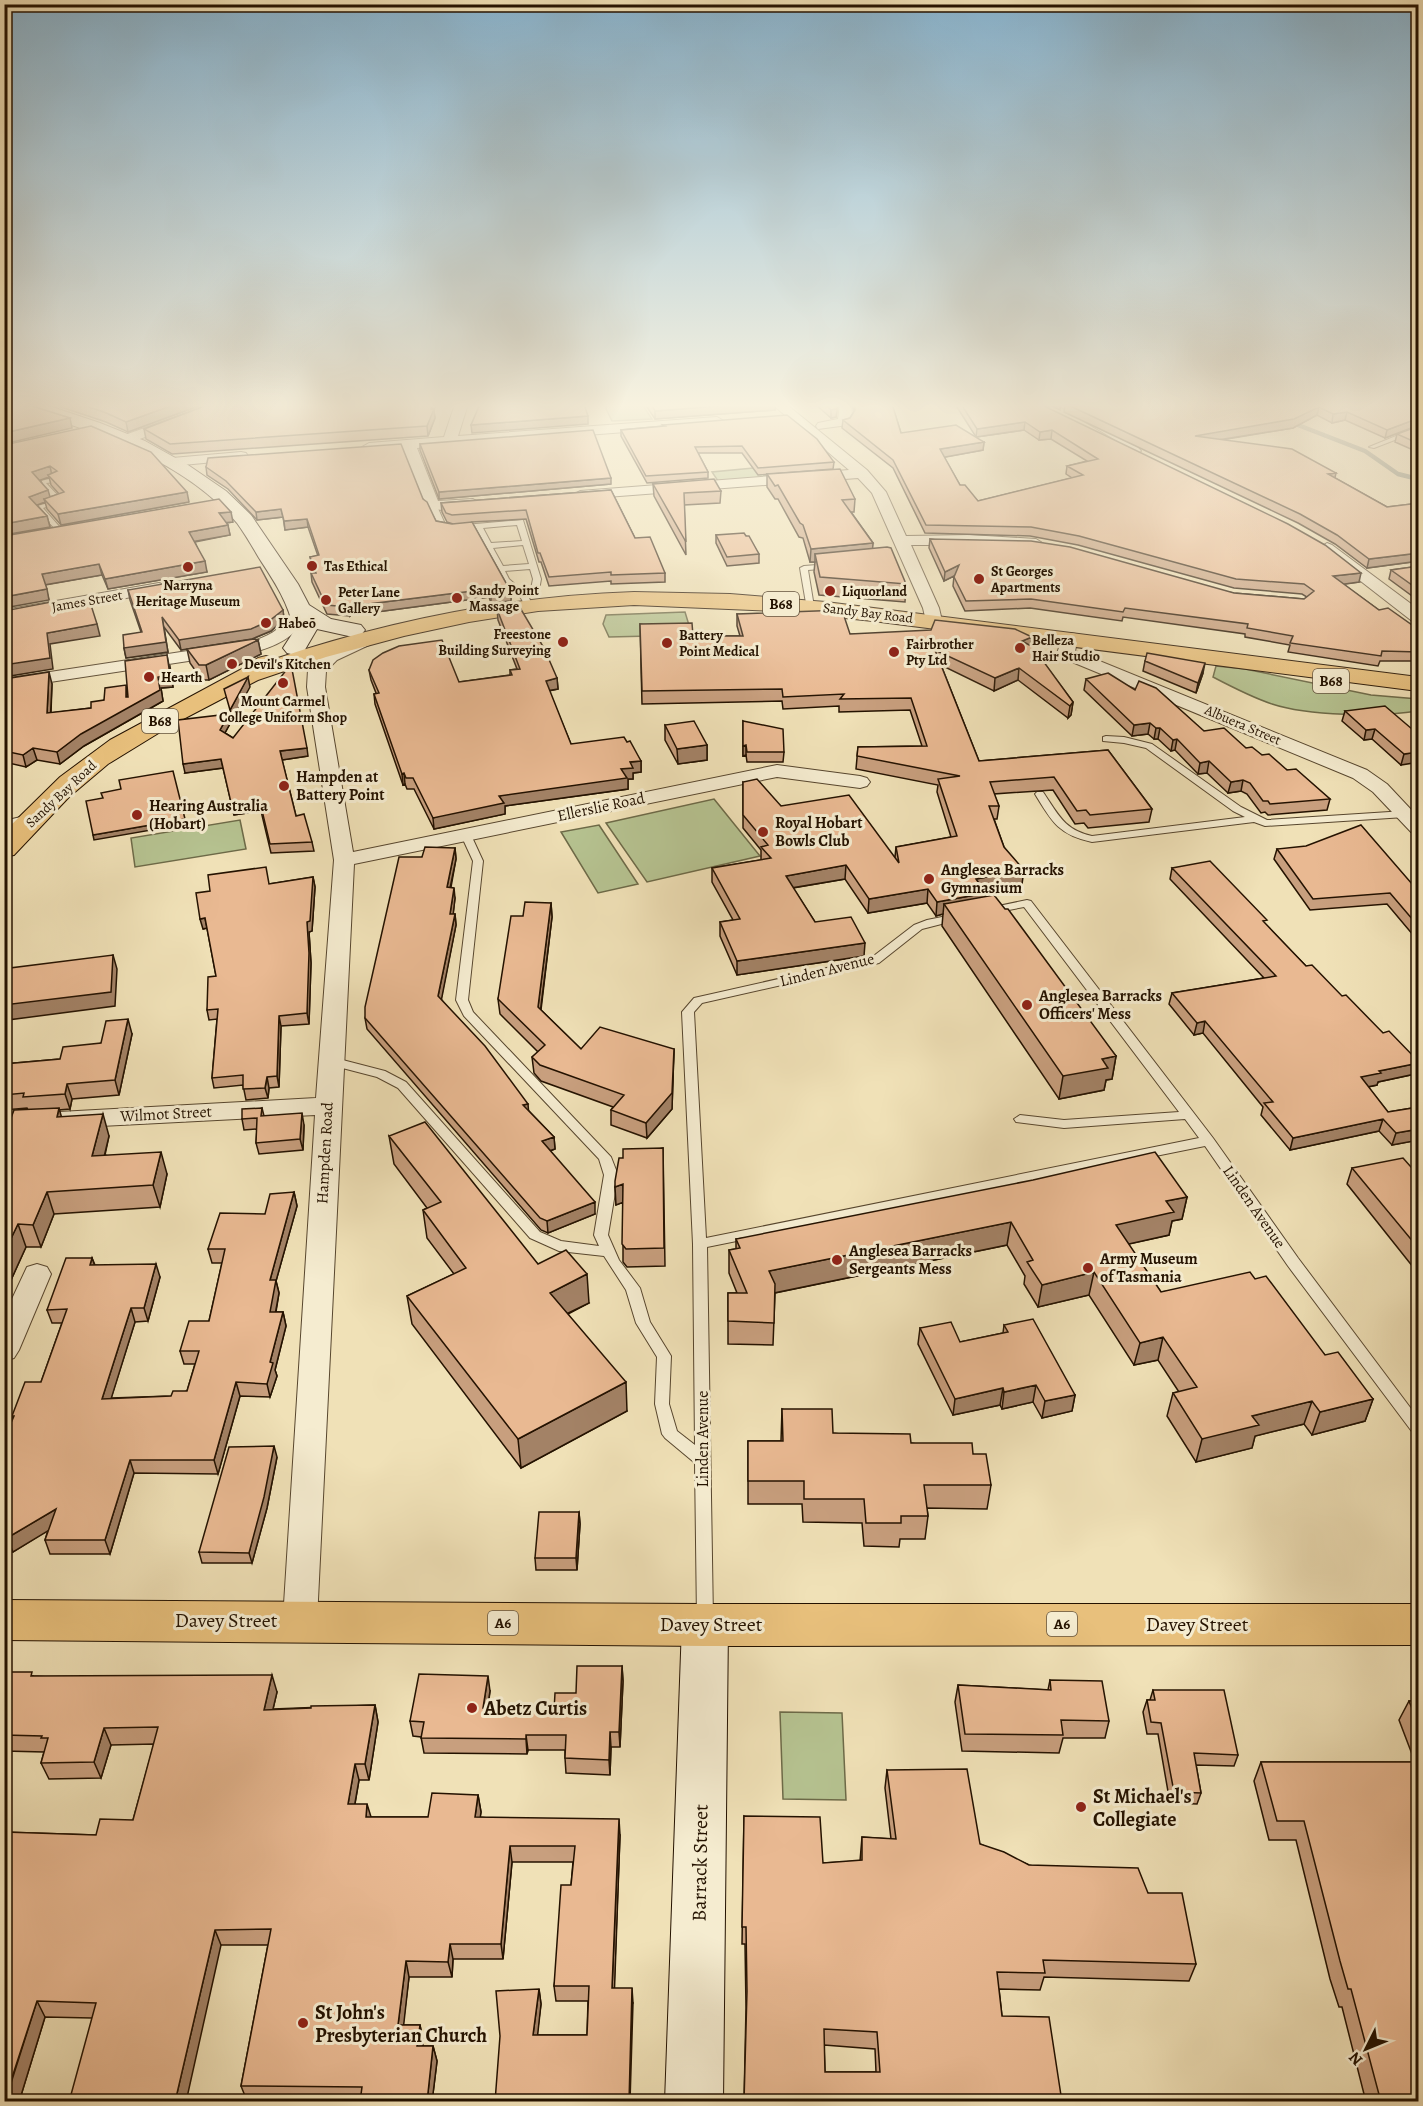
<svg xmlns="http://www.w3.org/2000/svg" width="1423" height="2106" viewBox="0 0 1423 2106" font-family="Alegreya,serif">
<rect width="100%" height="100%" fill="#f0e1b7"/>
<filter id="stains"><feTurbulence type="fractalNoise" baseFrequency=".00333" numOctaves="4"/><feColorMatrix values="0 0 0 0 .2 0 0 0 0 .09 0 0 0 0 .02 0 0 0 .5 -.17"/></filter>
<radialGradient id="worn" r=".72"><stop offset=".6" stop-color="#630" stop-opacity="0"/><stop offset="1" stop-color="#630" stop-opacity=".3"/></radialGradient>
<path fill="#b6c391" stroke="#6d6a48" stroke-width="1.5" d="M 607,404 L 642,404 L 652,419 L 612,421 L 606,409 Z
M 775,466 L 782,476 L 718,481 L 712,472 Z
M 685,612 L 692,635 L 609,637 L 603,624 L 606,615 Z
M 1216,666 L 1245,669 L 1371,695 L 1418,699 L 1418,711 C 1380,717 1308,716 1272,704 C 1251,697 1232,687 1213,677 Z
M 714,799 L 760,856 L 647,882 L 606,823 Z
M 240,820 L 246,849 L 135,867 L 131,838 Z
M 599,825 L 638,884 L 598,893 L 561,832 Z
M 780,1712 L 842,1713 L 846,1800 L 783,1799 Z"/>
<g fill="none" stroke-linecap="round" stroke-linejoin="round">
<path stroke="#6b786d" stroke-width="4.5" d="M 1293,420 L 1292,422 L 1298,425 L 1365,451 L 1398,474 L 1418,479"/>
<defs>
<path id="lane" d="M 1418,427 L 1418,431 L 1374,448 L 1369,447 Z
M 53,478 L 57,480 L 56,482 L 46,483 L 64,502 L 43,508 L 64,532 L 60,534 L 34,507 L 55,501 L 37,482 Z
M 430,504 L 436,504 L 445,524 L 453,526 L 523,520 L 541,579 L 539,590 L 529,598 L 533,606 L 532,608 L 526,608 L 521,598 L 502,580 L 475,528 L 453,530 L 439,528 L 429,506 ZM 517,525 L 522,541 L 491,543 L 483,528 ZM 523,545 L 529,564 L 503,566 L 493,548 ZM 530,569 L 533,579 L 531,589 L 525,593 L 509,579 L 505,571 Z
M 830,564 L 833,564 L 833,568 L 808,570 L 814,607 L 807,609 L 800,568 L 804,566 Z
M 1106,736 L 1124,737 L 1152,744 L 1241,807 L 1267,820 L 1405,811 L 1410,814 L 1405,817 L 1265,826 L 1254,822 L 1092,842 C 1059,835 1052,822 1035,794 L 1037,792 L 1043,792 C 1058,814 1064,830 1092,836 L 1245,817 L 1233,811 L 1146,748 L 1124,743 L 1103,741 L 1103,737 Z
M 466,832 L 471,835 L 483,861 L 468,1000 L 473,1012 L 611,1157 L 618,1175 L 608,1235 L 619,1260 L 640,1288 L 650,1322 L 671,1356 L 669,1404 L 677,1431 L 695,1445 L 693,1244 L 682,1012 L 694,998 L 871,958 L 914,925 L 927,920 L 957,914 L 962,917 L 961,919 L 922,929 L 879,963 L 702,1003 L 694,1012 L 706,1238 L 1199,1138 L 1185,1119 L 1064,1128 L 1016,1122 L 1014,1119 L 1020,1115 L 1064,1120 L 1179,1112 L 1024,907 L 988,914 L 983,911 L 984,909 L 1027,900 L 1031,901 L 1213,1138 L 1298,1258 L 1418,1418 L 1418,1435 L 1413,1433 L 1288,1266 L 1205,1146 L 707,1247 L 713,1620 L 711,1625 L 705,1627 L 699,1625 L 697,1620 L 695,1463 L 665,1438 L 662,1434 L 655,1404 L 657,1357 L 636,1323 L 626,1290 L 604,1256 L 559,1251 L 530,1238 L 398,1088 L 377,1077 L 327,1064 L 325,1061 L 331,1057 L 385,1071 L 406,1082 L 540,1232 L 561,1241 L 599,1246 L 594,1235 L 604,1175 L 599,1159 L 464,1016 L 456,1000 L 473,861 L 461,835 Z"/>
<path id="street" d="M 212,404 L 231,404 L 132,442 L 127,443 L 120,439 L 122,436 Z
M 455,404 L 468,404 L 458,436 L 717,417 L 724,421 L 717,425 L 417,448 L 438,501 L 473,499 L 480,503 C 473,510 433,513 426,506 L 403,449 L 369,451 L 362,447 L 369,443 L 444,437 Z
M 772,404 L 786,404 L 867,470 L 886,492 L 906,536 L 970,535 L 1036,539 L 1044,544 L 1036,549 L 970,545 L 911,545 L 939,608 L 942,621 L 934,626 L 926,621 L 923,608 L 872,493 L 858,478 L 580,499 L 573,495 L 580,491 L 849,470 Z
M 840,404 L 852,404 L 853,417 L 848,425 L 818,429 L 816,426 L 818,423 L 838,419 Z
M 1056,404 L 1072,404 L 1127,435 L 1141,451 L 1134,455 L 1129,454 L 1117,441 Z
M 241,452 L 246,453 L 248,456 L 246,459 L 172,466 L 165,462 L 172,458 Z
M 1327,543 L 1332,545 L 1418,609 L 1418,622 L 1412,621 L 1322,551 L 1319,548 Z
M 159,583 L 165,585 L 167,588 L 165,591 L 4,620 L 4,610 Z
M 301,607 L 309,612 C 298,633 284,643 261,650 L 4,689 L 4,679 L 253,641 C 273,635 284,626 295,609 Z
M 1070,633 L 1076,634 L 1078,638 L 1075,651 L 1367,770 L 1387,784 L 1418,817 L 1418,834 L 1411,832 L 1373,792 L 1353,778 L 1060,657 L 1057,653 L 1064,634 Z
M 363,636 L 369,637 L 371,641 L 369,645 L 337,660 L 326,671 L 325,687 L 353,852 L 777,765 L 860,776 L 867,778 L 870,782 L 867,786 L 860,788 L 777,777 L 354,864 L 317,1620 L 312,1631 L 300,1635 L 288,1631 L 283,1620 L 315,1115 L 4,1131 L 4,1115 L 316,1098 L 334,860 L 307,687 L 308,670 L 325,652 Z
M 33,814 L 40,816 L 43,820 L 40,824 L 4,833 L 4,821 Z
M 37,1264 L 47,1267 L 51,1274 L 19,1350 L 14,1358 L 4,1361 L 4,1316 L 27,1267 Z"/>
<path id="secondary" d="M 14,404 L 43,404 L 100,423 L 145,441 L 188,465 L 226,491 L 251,515 L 298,584 L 309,605 L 331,619 L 361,625 L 365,630 L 361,635 L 353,637 L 317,629 L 303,653 L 295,655 L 287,653 L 283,648 L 294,631 C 289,603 274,581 259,558 C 252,546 245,534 237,523 C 183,459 94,431 17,408 Z
M 705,1604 L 721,1610 L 728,1625 L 723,2102 L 665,2102 L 682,1625 L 689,1610 Z"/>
<path id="primary" d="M 634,592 L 730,594 L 826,602 L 1418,677 L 1418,691 L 873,621 L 778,611 L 634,605 L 538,611 L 469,622 L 404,636 L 326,657 L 258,680 L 170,726 L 108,764 L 69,797 L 14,855 L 4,857 L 4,832 L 60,777 L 110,740 L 240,670 L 258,658 L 266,656 L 275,659 C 392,620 511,596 634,592 Z"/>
<path id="highway" d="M 4,1600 L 705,1604 L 1418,1604 L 1418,1645 L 705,1646 L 4,1640 Z"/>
</defs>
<use href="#lane" stroke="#57462e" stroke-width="2"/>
<use href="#street" stroke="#57462e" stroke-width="2"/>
<use href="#secondary" stroke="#241200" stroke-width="2"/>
<use href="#primary" stroke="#241200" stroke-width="2"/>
<use href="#highway" stroke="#241200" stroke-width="2"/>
<use href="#lane" fill="#f5ecd0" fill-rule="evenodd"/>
<use href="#street" fill="#f5ecd0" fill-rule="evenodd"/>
<use href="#secondary" fill="#f5ecd0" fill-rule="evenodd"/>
<use href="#primary" fill="#e8c07c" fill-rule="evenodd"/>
<use href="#highway" fill="#e8c07c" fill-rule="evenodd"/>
</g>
<path fill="#c89f7e" stroke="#241200" stroke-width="1.5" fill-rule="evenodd" d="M 52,404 L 204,404 L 128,432 L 106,422 Z
M 210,404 L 436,404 L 434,411 L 435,418 L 428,436 L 172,454 L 146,439 L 144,429 Z
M 645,404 L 775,404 L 775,410 L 655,419 Z
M 815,404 L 838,404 L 836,417 L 831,418 Z
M 854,404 L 892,404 L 901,433 L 984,442 L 983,450 L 944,457 L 960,485 L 978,501 L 1072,478 L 1066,474 L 1067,466 L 1087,461 L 1051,439 L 1039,440 L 1024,430 L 976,437 L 955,404 L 1040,404 L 1359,582 L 1343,584 L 1379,610 L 1419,630 L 1419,661 L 1380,661 L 1378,666 L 1288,652 L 1290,645 L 1245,637 L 1245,634 L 1123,617 L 1122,621 L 1030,608 L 965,611 L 953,586 L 954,576 L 944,581 L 929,548 L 930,539 L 1234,593 L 1304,599 L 1307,597 L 1302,594 L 1234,588 L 1078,545 L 1030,536 L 925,533 L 893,468 L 842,428 L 843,420 L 850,418 L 854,412 Z
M 1048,404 L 1061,404 L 1060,410 Z
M 1065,404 L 1267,405 L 1419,404 L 1419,425 L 1385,438 L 1345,420 L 1332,423 L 1317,415 L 1293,428 L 1221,440 L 1335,478 L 1387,507 L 1419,503 L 1419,561 L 1367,568 L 1335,544 L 1298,523 L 1064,412 Z
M 663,425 L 834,462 L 833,469 L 758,475 L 742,453 L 698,453 L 708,472 L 708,478 L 647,483 L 621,436 L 621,430 L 664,426 Z
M 1419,426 L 1419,448 L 1413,450 L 1395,442 L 1397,434 Z
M 420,444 L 611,484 L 439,499 L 420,450 Z
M 4,445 L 189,502 L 61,525 L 47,509 L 45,502 L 37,505 L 47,516 L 50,527 L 4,535 ZM 49,477 L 51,485 L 59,494 L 50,497 L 40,480 Z
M 206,467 L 423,499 L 436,521 L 452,524 L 453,524 L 447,522 L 442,512 L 441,503 L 611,490 L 635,538 L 665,573 L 665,582 L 611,584 L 611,581 L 549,586 L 541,562 L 539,562 L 526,519 L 472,522 L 511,592 L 511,601 L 491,603 L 489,597 L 369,613 L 354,611 L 350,616 L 327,614 L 312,582 L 311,573 L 314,573 L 310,557 L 318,556 L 308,527 L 285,530 L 283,517 L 257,520 L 228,489 L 207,475 Z
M 767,474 L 855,499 L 854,512 L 851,512 L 873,543 L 872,548 L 906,584 L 905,602 L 819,595 L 814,572 L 815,562 L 810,562 L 803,538 L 799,537 L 778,499 L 775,499 L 767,487 Z
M 653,484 L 721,491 L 720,503 L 684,505 L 686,555 L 654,496 Z
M 233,522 L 227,523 L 230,535 L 195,542 L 207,572 L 108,589 L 102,575 L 45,585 L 49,600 L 4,536 Z
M 716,535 L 746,536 L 759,554 L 759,563 L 727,566 L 716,543 Z
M 1419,566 L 1419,601 L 1389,579 L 1391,570 Z
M 128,590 L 283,610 L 284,619 L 271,631 L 252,639 L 258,640 L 261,654 L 209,680 L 202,680 L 190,663 L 187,649 L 181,650 L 164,627 L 168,652 L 126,658 L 124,648 L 141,632 L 130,600 Z
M 497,609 L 557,678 L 558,689 L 549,691 L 571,744 L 627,742 L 641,761 L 641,772 L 633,773 L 633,779 L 628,779 L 628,789 L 505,806 L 505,814 L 434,829 L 414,789 L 407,789 L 405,784 L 403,785 L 375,704 L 374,694 L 376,693 L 371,680 L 369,670 L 459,682 L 510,675 L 510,670 L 517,669 L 498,620 Z
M 737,614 L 850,634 L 1032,637 L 1031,646 L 1073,702 L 1071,715 L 1068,718 L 1018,680 L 994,691 L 941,665 L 979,761 L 1108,750 L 1152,809 L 1149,822 L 1088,828 L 1084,823 L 1075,824 L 1053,790 L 994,794 L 999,806 L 997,819 L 994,819 L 1004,847 L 1022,884 L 984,891 L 985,896 L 1116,1056 L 1112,1079 L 1106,1080 L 1104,1090 L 1059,1099 L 942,926 L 943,914 L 936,916 L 927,903 L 868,913 L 845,879 L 793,888 L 815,922 L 864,956 L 737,975 L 720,936 L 720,922 L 733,920 L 712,882 L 712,868 L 761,860 L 761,850 L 743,828 L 743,782 L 781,806 L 895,857 L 896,847 L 951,837 L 937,792 L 938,785 L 856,769 L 858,747 L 922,746 L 910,710 L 839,712 L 839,706 L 783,709 L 782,701 L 642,704 L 640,624 L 693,636 L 740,636 L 737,626 Z
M 1145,661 L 1203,673 L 1196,693 L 1143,671 Z
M 170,666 L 173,687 L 161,688 L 163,701 L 84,746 L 60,764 L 37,760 L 26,767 L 4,762 L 4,679 L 52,684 L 51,713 L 91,708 L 104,700 L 128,692 Z
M 1086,679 L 1204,731 L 1246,748 L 1262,755 L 1287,770 L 1330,799 L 1327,810 L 1268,815 L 1265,812 L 1261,813 L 1247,794 L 1241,791 L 1228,793 L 1207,773 L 1198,774 L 1175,750 L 1171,751 L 1158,739 L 1154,739 L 1148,734 L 1132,736 L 1084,690 Z
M 1345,711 L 1419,735 L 1401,765 L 1372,739 L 1364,740 L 1342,721 Z
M 229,714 L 231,722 L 225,733 L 233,738 L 308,756 L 282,760 L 296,816 L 312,842 L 314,851 L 271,853 L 261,811 L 234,815 L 223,768 L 185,773 Z
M 743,721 L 784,752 L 783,762 L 747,762 L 746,755 L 743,756 Z
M 665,725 L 707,745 L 707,760 L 678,764 L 665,740 Z
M 455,848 L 456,859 L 451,887 L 455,898 L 453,914 L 455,914 L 456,925 L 441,999 L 529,1111 L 554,1137 L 555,1149 L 550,1151 L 595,1214 L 548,1233 L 541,1230 L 367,1029 L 365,1018 L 422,857 Z
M 1277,849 L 1419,892 L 1419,942 L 1387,904 L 1310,910 L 1274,859 Z
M 1172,868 L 1266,925 L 1306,966 L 1383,1033 L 1419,1062 L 1419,1065 L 1415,1074 L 1378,1082 L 1377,1085 L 1368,1087 L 1388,1112 L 1419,1107 L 1419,1140 L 1392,1145 L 1379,1131 L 1290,1150 L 1261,1115 L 1263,1107 L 1203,1033 L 1194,1035 L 1169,1004 L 1172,993 L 1264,978 L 1170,879 Z
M 313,877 L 315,887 L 312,931 L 309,932 L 311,963 L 309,1024 L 281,1026 L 279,1087 L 269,1088 L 268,1098 L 246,1100 L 243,1085 L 214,1088 L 212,1078 L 217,1019 L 209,1020 L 207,1010 L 216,976 L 207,928 L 203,929 L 269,884 Z
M 551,903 L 552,917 L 541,1010 L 581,1049 L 674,1049 L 672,1109 L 647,1138 L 611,1125 L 611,1110 L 613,1107 L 541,1081 L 534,1073 L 532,1057 L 538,1052 L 500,1014 L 498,999 L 523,916 Z
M 132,1034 L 119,1095 L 72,1099 L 70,1109 L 59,1110 L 61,1117 L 109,1136 L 105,1155 L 167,1174 L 160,1207 L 54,1214 L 41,1247 L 26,1247 L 11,1280 L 4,1279 L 4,1126 L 8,1126 L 28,1110 L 27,1108 L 4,1110 L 4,1064 L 60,1059 L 101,1043 Z
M 262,1108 L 264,1116 L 304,1125 L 303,1150 L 259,1154 L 256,1143 L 257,1129 L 244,1130 L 242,1119 Z
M 389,1136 L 538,1264 L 589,1303 L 568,1314 L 627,1411 L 521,1468 L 412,1324 L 407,1296 L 454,1274 L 427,1238 L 423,1210 L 427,1208 L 394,1164 Z
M 663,1148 L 665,1266 L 627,1267 L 623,1262 L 623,1202 L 616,1205 L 615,1187 L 623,1158 Z
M 1352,1168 L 1419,1176 L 1419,1271 L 1417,1272 L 1347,1184 Z
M 294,1192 L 297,1206 L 276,1281 L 279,1293 L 276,1312 L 283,1312 L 286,1326 L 275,1370 L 277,1376 L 270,1397 L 240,1396 L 218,1474 L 134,1473 L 110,1554 L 50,1554 L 45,1540 L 48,1530 L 13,1552 L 4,1552 L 4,1439 L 13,1418 L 12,1416 L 41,1382 L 62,1323 L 52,1323 L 47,1310 L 92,1258 L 95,1265 L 160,1277 L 148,1321 L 135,1322 L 111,1398 L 171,1396 L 187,1391 L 195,1364 L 184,1364 L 180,1351 L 209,1321 L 222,1263 L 212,1263 L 208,1249 L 265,1214 Z
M 1187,1197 L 1182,1219 L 1172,1221 L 1169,1235 L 1128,1244 L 1161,1292 L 1255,1279 L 1325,1355 L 1373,1399 L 1365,1421 L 1312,1435 L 1304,1424 L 1255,1436 L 1252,1448 L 1196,1462 L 1167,1416 L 1173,1393 L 1179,1392 L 1158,1360 L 1134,1365 L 1089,1295 L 1038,1307 L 1024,1284 L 1025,1276 L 1007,1245 L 775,1293 L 773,1345 L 728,1344 L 728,1293 L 737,1293 L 729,1273 L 729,1250 L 736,1249 L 736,1239 Z
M 1004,1325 L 1075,1395 L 1072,1411 L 1042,1418 L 1033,1402 L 1002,1409 L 1000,1405 L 953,1415 L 918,1344 L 920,1328 L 960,1342 L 1003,1333 Z
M 782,1409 L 833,1433 L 911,1443 L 973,1454 L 991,1485 L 987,1509 L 927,1508 L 928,1516 L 925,1539 L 900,1539 L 899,1547 L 864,1546 L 862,1523 L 803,1522 L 802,1504 L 748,1504 L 748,1441 L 781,1441 Z
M 277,1457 L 267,1508 L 252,1563 L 202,1563 L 199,1552 Z
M 579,1512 L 580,1524 L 577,1570 L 536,1570 L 535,1558 Z
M 622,1666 L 623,1681 L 620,1747 L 611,1747 L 610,1775 L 566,1773 L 565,1758 L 565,1750 L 528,1750 L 527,1754 L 424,1753 L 421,1737 L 413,1736 L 410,1721 L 490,1691 L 488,1708 L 554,1711 L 576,1693 Z
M 4,1672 L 34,1676 L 277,1692 L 273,1709 L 375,1705 L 378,1722 L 369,1780 L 359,1780 L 355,1804 L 371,1817 L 428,1817 L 478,1795 L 481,1812 L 480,1817 L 620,1835 L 614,1988 L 633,2003 L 495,2102 L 539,1989 L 541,2004 L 537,2035 L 587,2035 L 588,2001 L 556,2001 L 554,1986 L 571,1885 L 573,1862 L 512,1862 L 503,1959 L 453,1959 L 452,1977 L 409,1977 L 403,2025 L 420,2025 L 423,2041 L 423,2046 L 433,2046 L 437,2061 L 432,2102 L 247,2101 L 241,2086 L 268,1945 L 221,1945 L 92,2018 L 45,2017 L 19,2102 L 4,1832 L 96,1835 L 133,1820 L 154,1744 L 111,1745 L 101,1778 L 49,1779 L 41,1763 L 44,1752 L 4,1751 Z
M 1050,1680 L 1109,1721 L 1105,1738 L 1063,1738 L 1059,1753 L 962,1751 L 955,1702 L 958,1685 L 1048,1690 Z
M 1153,1690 L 1238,1755 L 1234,1766 L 1196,1765 L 1201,1793 L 1197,1804 L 1170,1803 L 1158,1734 L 1147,1734 L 1143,1712 L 1147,1700 L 1150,1700 Z
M 1409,1701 L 1419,1701 L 1419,2102 L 1366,2102 L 1342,2007 L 1339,2007 L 1330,1979 L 1296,1840 L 1269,1840 L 1254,1781 L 1261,1762 L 1415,1762 L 1399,1720 Z
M 887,1770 L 980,1844 L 1029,1865 L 1148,1893 L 1196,1964 L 1189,1981 L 1044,1977 L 1040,1990 L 999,1989 L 1002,2016 L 1062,2102 L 744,2102 L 746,2008 L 745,1944 L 742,1944 L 744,1816 L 823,1863 L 860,1861 L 862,1837 L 891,1839 L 885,1788 ZM 824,2045 L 875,2049 L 876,2072 L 825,2072 Z"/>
<path fill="#a38266" stroke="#241200" stroke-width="1.5" d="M 176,404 L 204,404 L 128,432 L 126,422 Z
M 433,404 L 436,404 L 434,411 L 435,418 L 428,436 L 427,426 Z
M 744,404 L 775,404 L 775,410 L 655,419 L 655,411 Z
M 837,404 L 838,404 L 836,417 L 831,418 L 831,410 Z
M 1319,407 L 1317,415 L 1293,428 L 1193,444 L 1195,436 Z
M 1347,412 L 1345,420 L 1332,423 L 1333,414 Z
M 588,416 L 588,424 L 472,433 L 471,425 Z
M 70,418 L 72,428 L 4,444 L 4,433 Z
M 1419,418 L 1419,425 L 1385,438 L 1387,430 Z
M 1025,422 L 1024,430 L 976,437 L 977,429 Z
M 1052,430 L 1051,439 L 1039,440 L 1040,432 Z
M 1419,440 L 1419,448 L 1413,450 L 1415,442 Z
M 984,442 L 983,450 L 940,458 L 940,449 Z
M 50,466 L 52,476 L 48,475 L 49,477 L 35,482 L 32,472 Z
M 1336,473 L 1334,482 L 1328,474 Z
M 611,478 L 611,484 L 439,499 L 439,492 Z
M 48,490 L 51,500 L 44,499 L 45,502 L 32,507 L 29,497 Z
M 187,492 L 189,502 L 61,525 L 58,514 Z
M 281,509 L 283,517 L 257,520 L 256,512 Z
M 231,512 L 233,522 L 221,523 L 219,513 Z
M 47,516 L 50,527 L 4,535 L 4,524 Z
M 307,519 L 308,527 L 285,530 L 284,521 Z
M 228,525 L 230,535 L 191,542 L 189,532 Z
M 873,543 L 872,557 L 815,554 L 815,562 L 810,562 L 811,549 Z
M 1419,553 L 1419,561 L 1367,568 L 1369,559 Z
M 205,561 L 207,572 L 108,589 L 105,579 Z
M 99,564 L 102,575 L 44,585 L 42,574 Z
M 959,565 L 958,574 L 944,581 L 945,572 Z
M 1361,573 L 1359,582 L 1331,586 L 1333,576 Z
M 47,589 L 49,600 L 4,608 L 4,597 Z
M 488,589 L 489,597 L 369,613 L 368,604 Z
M 511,592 L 511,601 L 491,603 L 491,595 Z
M 353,603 L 354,611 L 350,616 L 349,607 Z
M 283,610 L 284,619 L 271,631 L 252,639 L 181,650 L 179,640 Z
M 162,617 L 168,652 L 126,658 L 124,648 Z
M 97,624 L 100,636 L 50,644 L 53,669 L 4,677 L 4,665 L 47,633 Z
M 1032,637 L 1030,649 L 1022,641 Z
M 258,640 L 261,654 L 209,680 L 206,665 Z
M 167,655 L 173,687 L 161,688 L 163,701 L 84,746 L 60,764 L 57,752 L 126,697 L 126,685 L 129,697 L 158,677 Z
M 1205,663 L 1203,673 L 1196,693 L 1198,683 Z
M 1019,668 L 1018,680 L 994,691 L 995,678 Z
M 49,672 L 52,684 L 50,725 L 47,713 Z
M 248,677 L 250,687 L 232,720 L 230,710 Z
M 557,678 L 558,689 L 546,691 L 546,681 Z
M 1073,702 L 1071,715 L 1068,718 L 1070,706 Z
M 229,714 L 231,722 L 222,738 L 220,730 Z
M 1150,723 L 1148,734 L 1132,736 L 1134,725 Z
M 1156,728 L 1160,728 L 1158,739 L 1154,739 Z
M 1375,729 L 1372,739 L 1364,740 L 1366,730 Z
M 1177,739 L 1175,750 L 1171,751 L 1173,740 Z
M 707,745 L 707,760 L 678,764 L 677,749 Z
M 746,745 L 746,755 L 743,756 L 743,746 Z
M 33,748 L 37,760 L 26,767 L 23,755 Z
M 307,748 L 308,756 L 282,760 L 280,751 Z
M 1419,752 L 1419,762 L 1401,765 L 1404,754 Z
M 221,759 L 223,768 L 185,773 L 183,764 Z
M 641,761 L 641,772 L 633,773 L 633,779 L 628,779 L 628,789 L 505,806 L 505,814 L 434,829 L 433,818 L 499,796 L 621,769 L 630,762 Z
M 1209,761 L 1207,773 L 1198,774 L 1200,763 Z
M 404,773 L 405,784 L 403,785 L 402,774 Z
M 1243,780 L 1241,791 L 1228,793 L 1231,782 Z
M 260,802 L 261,811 L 234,815 L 232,807 Z
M 185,819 L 186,824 L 94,840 L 93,835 Z
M 455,848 L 456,859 L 448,898 L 447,887 Z
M 846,865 L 845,879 L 785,889 L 786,876 Z
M 1024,870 L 1022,884 L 974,893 L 976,879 Z
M 313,877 L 315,887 L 312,931 L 309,932 L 311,963 L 309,1024 L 307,1013 L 307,922 Z
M 454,888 L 455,898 L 452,925 L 450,914 Z
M 928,889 L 927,903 L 868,913 L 869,899 Z
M 986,893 L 984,906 L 944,904 L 943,914 L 936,916 L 937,902 Z
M 551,903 L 552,917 L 539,1022 L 538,1007 Z
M 455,914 L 456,925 L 440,1007 L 438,996 Z
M 205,918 L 207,928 L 203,929 L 200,919 Z
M 865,943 L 864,956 L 737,975 L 737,961 Z
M 113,955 L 117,969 L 115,1006 L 8,1020 L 4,1036 L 4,1005 Z
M 279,1016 L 281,1026 L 279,1087 L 277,1076 Z
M 128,1019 L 132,1034 L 119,1095 L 115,1080 Z
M 1205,1021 L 1203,1033 L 1194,1035 L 1197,1023 Z
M 674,1049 L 672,1109 L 647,1138 L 646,1123 Z
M 1116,1056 L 1112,1079 L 1106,1080 L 1104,1090 L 1059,1099 L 1063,1076 L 1102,1059 Z
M 1419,1063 L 1415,1074 L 1378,1082 L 1377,1085 L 1357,1089 L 1361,1077 L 1379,1071 Z
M 267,1077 L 269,1088 L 268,1098 L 265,1088 Z
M 67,1084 L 72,1099 L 70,1109 L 65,1094 Z
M 528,1104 L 529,1116 L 523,1105 Z
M 59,1108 L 65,1130 L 57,1117 Z
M 302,1113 L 304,1125 L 303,1150 L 300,1139 Z
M 103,1114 L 109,1136 L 99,1178 L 92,1156 Z
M 1383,1119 L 1379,1131 L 1290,1150 L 1293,1138 Z
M 1419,1129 L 1419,1140 L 1392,1145 L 1396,1133 Z
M 554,1137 L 555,1149 L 543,1153 L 542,1141 Z
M 161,1152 L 167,1174 L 160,1207 L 153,1185 Z
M 623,1184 L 624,1202 L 616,1205 L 615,1187 Z
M 47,1192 L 54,1214 L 41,1247 L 33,1225 Z
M 294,1192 L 297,1206 L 276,1281 L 279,1293 L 273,1326 L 270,1312 L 270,1280 Z
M 1187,1197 L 1182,1219 L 1172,1221 L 1169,1235 L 1111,1248 L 1116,1225 L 1166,1201 Z
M 595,1202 L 595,1214 L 548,1233 L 547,1221 Z
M 1011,1222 L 1007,1245 L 769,1294 L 769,1271 Z
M 18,1224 L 26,1247 L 11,1280 L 4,1263 L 4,1253 Z
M 92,1258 L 97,1272 L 90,1265 Z
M 156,1264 L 160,1277 L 148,1321 L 144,1308 Z
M 1094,1272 L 1089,1295 L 1038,1307 L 1042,1285 Z
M 587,1274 L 589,1303 L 552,1321 L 550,1293 Z
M 131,1308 L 135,1322 L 107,1412 L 102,1399 Z
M 283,1312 L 286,1326 L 275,1370 L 277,1376 L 270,1397 L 267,1384 L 270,1362 Z
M 1163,1337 L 1158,1360 L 1134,1365 L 1140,1343 Z
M 236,1382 L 240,1396 L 218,1474 L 214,1460 Z
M 626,1382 L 627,1411 L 521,1468 L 518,1439 Z
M 1036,1385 L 1033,1402 L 1002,1409 L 1004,1392 Z
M 1003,1388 L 1000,1405 L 953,1415 L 955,1399 Z
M 1075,1395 L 1072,1411 L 1042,1418 L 1045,1401 Z
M 1373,1399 L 1365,1421 L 1312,1435 L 1320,1412 Z
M 1312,1401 L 1304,1424 L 1255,1436 L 1252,1448 L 1196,1462 L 1202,1439 L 1252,1416 Z
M 274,1446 L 277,1457 L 267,1508 L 252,1563 L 249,1553 Z
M 130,1460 L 134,1473 L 110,1554 L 105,1540 Z
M 56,1509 L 61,1523 L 13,1552 L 7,1538 Z
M 579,1512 L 580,1524 L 577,1570 L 576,1558 Z
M 622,1666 L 623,1681 L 620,1747 L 619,1732 Z
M 272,1675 L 277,1692 L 269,1726 L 264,1710 Z
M 488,1676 L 490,1691 L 485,1723 L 483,1708 Z
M 375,1705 L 378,1722 L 369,1780 L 365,1764 Z
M 104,1728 L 111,1745 L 101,1778 L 94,1762 Z
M 610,1732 L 611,1747 L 610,1775 L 609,1760 Z
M 526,1735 L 528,1750 L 527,1754 L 526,1739 Z
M 355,1764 L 359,1780 L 352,1820 L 348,1804 Z
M 478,1795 L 481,1812 L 478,1834 L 475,1817 Z
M 367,1804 L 372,1820 L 366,1817 Z
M 619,1819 L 620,1835 L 614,2003 L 612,1988 Z
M 510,1846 L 512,1862 L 503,1959 L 501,1944 Z
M 215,1930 L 221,1945 L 186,2102 L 175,2102 Z
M 450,1944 L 453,1959 L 452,1977 L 448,1962 Z
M 406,1961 L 409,1977 L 402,2040 L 398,2025 Z
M 632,1988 L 633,2003 L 630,2102 L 629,2102 Z
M 539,1989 L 541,2004 L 536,2050 L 533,2035 Z
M 37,2001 L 45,2017 L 19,2102 L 5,2102 Z
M 420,2025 L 423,2041 L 421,2061 L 417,2046 Z
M 433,2046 L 437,2061 L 432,2102 L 427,2102 Z"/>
<path fill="#e9b992" stroke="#241200" stroke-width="1.5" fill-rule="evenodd" d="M 4,404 L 26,404 L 70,418 L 4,433 Z
M 79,404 L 176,404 L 126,422 L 104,412 Z
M 210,404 L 433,404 L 431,409 L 434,409 L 427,426 L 170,444 L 144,429 Z
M 480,404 L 584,404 L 588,416 L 471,425 Z
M 651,404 L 744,404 L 655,411 Z
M 825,404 L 837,404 L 836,409 L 831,410 Z
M 855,404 L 892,404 L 901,433 L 956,425 L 984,442 L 940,449 L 960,485 L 965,485 L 978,501 L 1083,475 L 1067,466 L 1098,459 L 1052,430 L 1040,432 L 1025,422 L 977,429 L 961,404 L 1040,404 L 1288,524 L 1325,545 L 1361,573 L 1333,576 L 1379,610 L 1388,608 L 1419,630 L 1419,652 L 1382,651 L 1381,656 L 1290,643 L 1293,636 L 1247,628 L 1248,624 L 1125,608 L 1123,612 L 1031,599 L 966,601 L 954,577 L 959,565 L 945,572 L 930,539 L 1031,541 L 1070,547 L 1234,593 L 1304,599 L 1314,591 L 1304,584 L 1236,579 L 1079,536 L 1031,527 L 926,525 L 893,460 L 843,420 L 850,418 L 855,410 Z
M 1066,404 L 1240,404 L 1267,405 L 1285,404 L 1419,404 L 1419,418 L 1387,430 L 1347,412 L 1333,414 L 1319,407 L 1294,419 L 1195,436 L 1292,449 L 1336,473 L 1328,474 L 1387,507 L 1419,503 L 1419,553 L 1369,559 L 1337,535 L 1300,514 Z
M 787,415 L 817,439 L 834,462 L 758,468 L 742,446 L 695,447 L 708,472 L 646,476 L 621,430 L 665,426 L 663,425 Z
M 91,426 L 151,452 L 187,492 L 58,514 L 44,499 L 64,492 L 48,475 L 57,471 L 50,466 L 32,472 L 48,490 L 29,497 L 47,516 L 4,524 L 4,445 Z
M 1419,426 L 1419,440 L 1415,442 L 1397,434 Z
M 593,430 L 611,478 L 439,492 L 420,444 Z
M 401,444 L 423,499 L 427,502 L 436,521 L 452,524 L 472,522 L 511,592 L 491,595 L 488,589 L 368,604 L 353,603 L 349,607 L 326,605 L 311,573 L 316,573 L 310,557 L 319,555 L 307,519 L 284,521 L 281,509 L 256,512 L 226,481 L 206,467 L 208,458 Z
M 840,469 L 855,499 L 842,500 L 873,543 L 811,549 L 803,525 L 800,523 L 778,485 L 775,486 L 767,474 Z
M 714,479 L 721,491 L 684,493 L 686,542 L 653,484 Z
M 611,490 L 635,538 L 650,537 L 665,573 L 611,575 L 611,572 L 549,577 L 540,553 L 538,553 L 526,510 L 452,515 L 446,513 L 441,503 Z
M 219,499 L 231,512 L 219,513 L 228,525 L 189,532 L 205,561 L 105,579 L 99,564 L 42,574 L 47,589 L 4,597 L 4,536 Z
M 744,533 L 746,536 L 749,536 L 759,554 L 727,557 L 716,535 Z
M 887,547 L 891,548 L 906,584 L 820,577 L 815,554 Z
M 1419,566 L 1419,590 L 1391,570 Z
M 260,567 L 283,610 L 269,621 L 251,629 L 179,640 L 162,617 L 166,642 L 124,648 L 123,635 L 142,632 L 128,590 Z
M 51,602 L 54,611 L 91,605 L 97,624 L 47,633 L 50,658 L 4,665 L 4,611 Z
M 519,606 L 544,648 L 557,678 L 546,681 L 571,744 L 624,737 L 627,742 L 630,741 L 641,761 L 630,762 L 633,768 L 621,769 L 627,778 L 499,796 L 504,803 L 433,818 L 413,778 L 406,778 L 404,773 L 402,774 L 374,694 L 379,693 L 369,670 L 373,660 L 383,653 L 399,646 L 442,640 L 459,682 L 512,675 L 510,670 L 520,669 L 497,609 Z
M 842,610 L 850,634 L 931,630 L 935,620 L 1015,629 L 1032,637 L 1022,641 L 1033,647 L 1073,702 L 1070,706 L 1019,668 L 995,678 L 935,650 L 979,761 L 1108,750 L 1152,809 L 1090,815 L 1086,810 L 1077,811 L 1054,777 L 990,782 L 999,806 L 989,806 L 1004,847 L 1024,870 L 976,879 L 986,893 L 937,902 L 928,889 L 869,899 L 846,865 L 786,876 L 815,922 L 851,917 L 865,943 L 737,961 L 720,922 L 740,919 L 712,868 L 771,858 L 761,847 L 768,845 L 743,815 L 743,782 L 757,779 L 781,806 L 849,795 L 899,863 L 896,847 L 957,836 L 938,779 L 960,776 L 857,756 L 858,747 L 927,746 L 911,698 L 840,699 L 844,694 L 783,697 L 782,689 L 642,691 L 640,624 L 692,623 L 693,636 L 743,636 L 737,614 Z
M 254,639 L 258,640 L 206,665 L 199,665 L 187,649 Z
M 1147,653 L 1205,663 L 1198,683 L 1145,661 Z
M 167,655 L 170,675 L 158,677 L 160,690 L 81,734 L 57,752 L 33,748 L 23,755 L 4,751 L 4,679 L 49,672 L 47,713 L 91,708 L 91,702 L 104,700 L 105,688 L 126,685 L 126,697 L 128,697 L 125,661 Z
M 291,664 L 307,748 L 280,751 L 296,816 L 304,814 L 312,842 L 270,844 L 260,802 L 232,807 L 221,759 L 183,764 L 178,720 L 229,714 L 220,730 L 233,738 Z
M 1108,673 L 1135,690 L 1139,681 L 1156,688 L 1204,731 L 1224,728 L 1246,748 L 1252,747 L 1262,755 L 1269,754 L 1287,770 L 1296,769 L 1330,799 L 1270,804 L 1268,801 L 1263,801 L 1250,783 L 1243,780 L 1231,782 L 1209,761 L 1200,763 L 1177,739 L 1173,740 L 1160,728 L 1156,728 L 1150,723 L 1134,725 L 1086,679 Z
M 248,677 L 230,710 L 224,689 Z
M 1385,706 L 1419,735 L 1419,752 L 1404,754 L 1375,729 L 1366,730 L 1345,711 Z
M 694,721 L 707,745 L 677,749 L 665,725 Z
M 743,721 L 783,729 L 784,752 L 747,752 L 746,745 L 743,746 Z
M 173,771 L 185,819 L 93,835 L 86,801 L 103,798 L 101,793 L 121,789 L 119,780 Z
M 1361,825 L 1419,892 L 1419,927 L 1390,893 L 1313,899 L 1277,849 L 1306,846 Z
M 425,847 L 455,848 L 447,887 L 454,888 L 450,914 L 455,914 L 438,996 L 485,1046 L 528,1104 L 523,1105 L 554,1137 L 542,1141 L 595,1202 L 547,1221 L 540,1218 L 365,1018 L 365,1007 L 399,857 L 422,857 Z
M 1210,861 L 1267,920 L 1263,921 L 1306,966 L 1312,965 L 1342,996 L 1346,995 L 1383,1033 L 1389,1031 L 1419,1062 L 1419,1063 L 1379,1071 L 1381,1073 L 1361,1077 L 1388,1112 L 1419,1107 L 1419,1129 L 1396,1133 L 1383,1119 L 1293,1138 L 1264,1103 L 1273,1102 L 1205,1021 L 1197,1023 L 1172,993 L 1276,976 L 1172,868 Z
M 266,867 L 269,884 L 313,877 L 310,921 L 307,922 L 309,953 L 307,1013 L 279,1016 L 277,1076 L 267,1077 L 265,1088 L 243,1089 L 243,1075 L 212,1078 L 218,1009 L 207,1010 L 208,977 L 216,976 L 205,918 L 200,919 L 196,893 L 210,891 L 208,875 Z
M 994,895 L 1005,909 L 1008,909 L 1116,1056 L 1102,1059 L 1108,1068 L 1063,1076 L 944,904 Z
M 525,902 L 551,903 L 538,1007 L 581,1049 L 600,1027 L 674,1049 L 672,1093 L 646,1123 L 611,1110 L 624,1095 L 540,1065 L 532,1057 L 545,1045 L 498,999 L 511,916 L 523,916 Z
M 113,955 L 111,992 L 4,1005 L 4,976 L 9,976 L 10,968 Z
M 128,1019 L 115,1080 L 67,1084 L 65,1094 L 23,1097 L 24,1093 L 4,1095 L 4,1064 L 60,1059 L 63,1047 L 101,1043 L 106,1021 Z
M 59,1108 L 57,1117 L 103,1114 L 92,1156 L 161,1152 L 153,1185 L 47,1192 L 33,1225 L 18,1224 L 4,1253 L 4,1126 L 8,1126 L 14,1110 Z
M 262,1108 L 261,1116 L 302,1113 L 300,1139 L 256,1143 L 257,1118 L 242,1119 L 242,1109 Z
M 425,1122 L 538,1264 L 566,1250 L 587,1274 L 550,1293 L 626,1382 L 518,1439 L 407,1296 L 466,1268 L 423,1210 L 441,1202 L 389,1136 Z
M 663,1148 L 664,1248 L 626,1249 L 622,1244 L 623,1184 L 615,1187 L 615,1181 L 619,1158 L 623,1158 L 623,1149 Z
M 1155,1152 L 1187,1197 L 1166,1201 L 1174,1212 L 1116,1225 L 1161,1292 L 1250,1272 L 1255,1279 L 1266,1276 L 1325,1355 L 1338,1352 L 1373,1399 L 1320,1412 L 1312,1401 L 1252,1416 L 1259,1425 L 1202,1439 L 1173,1393 L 1197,1387 L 1163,1337 L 1140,1343 L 1094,1272 L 1042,1285 L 1027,1262 L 1033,1260 L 1011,1222 L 769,1271 L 775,1284 L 774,1323 L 728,1321 L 728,1293 L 747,1293 L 729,1250 L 740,1248 L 736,1239 L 1033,1180 Z
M 1403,1158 L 1419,1176 L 1419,1249 L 1352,1168 Z
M 294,1192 L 270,1280 L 276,1280 L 270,1312 L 283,1312 L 270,1362 L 273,1363 L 267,1384 L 236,1382 L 214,1460 L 130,1460 L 105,1540 L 45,1540 L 56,1509 L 7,1538 L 4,1538 L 4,1439 L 14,1416 L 12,1416 L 25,1382 L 41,1382 L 67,1309 L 47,1310 L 66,1258 L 92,1258 L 90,1265 L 156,1264 L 144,1308 L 131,1308 L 102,1399 L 171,1396 L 173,1391 L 187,1391 L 199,1351 L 180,1351 L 189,1321 L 209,1321 L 225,1249 L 208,1249 L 220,1213 L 265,1214 L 270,1194 Z
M 1033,1319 L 1075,1395 L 1045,1401 L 1036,1385 L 1004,1392 L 1003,1388 L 955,1399 L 920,1328 L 951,1322 L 960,1342 L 1008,1332 L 1004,1325 Z
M 782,1409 L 832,1409 L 833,1433 L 910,1434 L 911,1443 L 972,1443 L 973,1454 L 986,1454 L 991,1485 L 924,1485 L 928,1516 L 901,1516 L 901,1523 L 866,1523 L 864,1499 L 804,1499 L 804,1481 L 748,1481 L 748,1441 L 783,1441 Z
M 274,1446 L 264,1497 L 249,1553 L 199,1552 L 229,1447 Z
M 539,1512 L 579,1512 L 576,1558 L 535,1558 Z
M 577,1666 L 622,1666 L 619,1732 L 610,1732 L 609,1760 L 565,1758 L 566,1735 L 526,1735 L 526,1739 L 421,1738 L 424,1722 L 410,1721 L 419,1674 L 488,1676 L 483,1708 L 554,1711 L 555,1693 L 576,1693 Z
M 4,1672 L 32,1672 L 31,1676 L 272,1675 L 264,1710 L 311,1708 L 311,1706 L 375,1705 L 365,1764 L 355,1764 L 348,1804 L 367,1804 L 366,1817 L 428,1817 L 432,1793 L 478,1795 L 475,1817 L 619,1819 L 612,1988 L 632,1988 L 629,2102 L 495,2102 L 500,2036 L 496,1991 L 539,1989 L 533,2035 L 587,2035 L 589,1986 L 554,1986 L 561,1885 L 571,1885 L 575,1846 L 510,1846 L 501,1944 L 450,1944 L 448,1962 L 406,1961 L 398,2025 L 420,2025 L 417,2046 L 433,2046 L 427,2102 L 360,2102 L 362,2087 L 241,2086 L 271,1929 L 215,1930 L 175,2102 L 69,2102 L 96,2003 L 37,2001 L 4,2102 L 4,1832 L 96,1835 L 100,1819 L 133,1820 L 158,1727 L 104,1728 L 94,1762 L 41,1763 L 48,1738 L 41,1738 L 42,1736 L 4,1735 Z
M 1050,1680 L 1102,1681 L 1109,1721 L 1061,1720 L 1063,1735 L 965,1734 L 958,1685 L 1051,1690 Z
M 1153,1690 L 1224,1690 L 1238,1755 L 1194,1753 L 1201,1793 L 1174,1792 L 1161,1723 L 1151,1722 L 1147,1700 L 1155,1700 Z
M 1409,1701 L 1419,1701 L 1419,1726 Z
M 1261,1762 L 1419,1762 L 1419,2102 L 1381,2102 L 1351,1989 L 1348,1989 L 1340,1961 L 1304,1821 L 1277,1821 Z
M 967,1769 L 980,1844 L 1004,1852 L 1029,1865 L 1138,1868 L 1148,1893 L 1182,1893 L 1196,1964 L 1043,1960 L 1045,1973 L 997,1972 L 1002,2016 L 1049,2017 L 1062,2102 L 744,2102 L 747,1991 L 746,1927 L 742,1927 L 744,1816 L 820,1817 L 823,1863 L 862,1860 L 862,1837 L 896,1839 L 887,1770 ZM 824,2029 L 877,2032 L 880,2072 L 825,2072 Z"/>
<linearGradient id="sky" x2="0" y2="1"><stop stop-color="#89b7d4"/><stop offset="0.58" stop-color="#f8f2df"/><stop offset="1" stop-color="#f8f2df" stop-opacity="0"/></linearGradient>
<rect width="1423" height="699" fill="url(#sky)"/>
<g fill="#8f2418" stroke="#f5ecd0" stroke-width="2">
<circle cx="312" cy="566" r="6"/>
<circle cx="188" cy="567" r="6"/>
<circle cx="979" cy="579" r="6"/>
<circle cx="830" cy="591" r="6"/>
<circle cx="457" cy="598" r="6"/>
<circle cx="326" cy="600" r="6"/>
<circle cx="266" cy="623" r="6"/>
<circle cx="563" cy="642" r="6"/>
<circle cx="667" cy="643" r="6"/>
<circle cx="1020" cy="648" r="6"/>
<circle cx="894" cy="652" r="6"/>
<circle cx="232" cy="664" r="6"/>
<circle cx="149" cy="677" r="6"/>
<circle cx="283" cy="683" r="6"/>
<circle cx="284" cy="786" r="6"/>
<circle cx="137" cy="815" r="6"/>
<circle cx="763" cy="832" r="6"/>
<circle cx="929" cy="879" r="6"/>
<circle cx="1027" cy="1005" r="6"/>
<circle cx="837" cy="1260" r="6"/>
<circle cx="1088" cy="1268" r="6"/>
<circle cx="472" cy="1708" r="6"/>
<circle cx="1081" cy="1807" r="6"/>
<circle cx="303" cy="2023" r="6"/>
</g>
<g text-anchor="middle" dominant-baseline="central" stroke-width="6" stroke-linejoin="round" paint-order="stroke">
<g font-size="14" font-weight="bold" fill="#241200" stroke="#f5ecd0" text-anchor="start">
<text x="324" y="566">Tas Ethical</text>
<text x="991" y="571">St Georges<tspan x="991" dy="16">Apartments</tspan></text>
<text x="188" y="585" text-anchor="middle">Narryna<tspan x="188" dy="16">Heritage Museum</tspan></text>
<text x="469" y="590">Sandy Point<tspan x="469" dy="16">Massage</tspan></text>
<text x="842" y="591">Liquorland</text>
<text x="338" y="592">Peter Lane<tspan x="338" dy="16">Gallery</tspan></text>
<text x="278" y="623">Habeō</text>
<text x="551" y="634" text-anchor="end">Freestone<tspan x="551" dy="16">Building Surveying</tspan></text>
<text x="679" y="635">Battery<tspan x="679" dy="16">Point Medical</tspan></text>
<text x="1032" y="640">Belleza<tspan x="1032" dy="16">Hair Studio</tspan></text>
<text x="906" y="644">Fairbrother<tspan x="906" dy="16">Pty Ltd</tspan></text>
<text x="244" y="664">Devil's Kitchen</text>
<text x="161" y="677">Hearth</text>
<text x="283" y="701" text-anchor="middle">Mount Carmel<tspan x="283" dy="16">College Uniform Shop</tspan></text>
</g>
<g font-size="14" fill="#241200" stroke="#f5ecd0">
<text transform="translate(87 601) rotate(-10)">James Street</text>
<text transform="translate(868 613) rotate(7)">Sandy Bay Road</text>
<text transform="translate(1243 725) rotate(23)">Albuera Street</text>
<text transform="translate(61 794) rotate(-43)">Sandy Bay Road</text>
</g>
<g fill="#f5ecd0" stroke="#63533e" stroke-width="1.5">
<rect x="763" y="592" width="36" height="24" rx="4.5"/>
<rect x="1313" y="669" width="36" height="24" rx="4.5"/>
<rect x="142" y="709" width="36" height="24" rx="4.5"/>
<rect x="488" y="1611" width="30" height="24" rx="4.5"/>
<rect x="1047" y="1612" width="30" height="24" rx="4.5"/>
</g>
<g font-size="15" font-weight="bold" fill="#241200">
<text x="781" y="604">B68</text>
<text x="1331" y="681">B68</text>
<text x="160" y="721">B68</text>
<text x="503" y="1623">A6</text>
<text x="1062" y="1624">A6</text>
</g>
<g font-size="16" font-weight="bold" fill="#241200" stroke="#f5ecd0" text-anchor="start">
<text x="296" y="777">Hampden at<tspan x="296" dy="18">Battery Point</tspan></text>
<text x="149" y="806">Hearing Australia<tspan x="149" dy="18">(Hobart)</tspan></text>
<text x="775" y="823">Royal Hobart<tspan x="775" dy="18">Bowls Club</tspan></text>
<text x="941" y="870">Anglesea Barracks<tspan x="941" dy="18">Gymnasium</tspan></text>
<text x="1039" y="996">Anglesea Barracks<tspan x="1039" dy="18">Officers' Mess</tspan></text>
<text x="849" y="1251">Anglesea Barracks<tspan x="849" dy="18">Sergeants Mess</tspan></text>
<text x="1100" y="1259">Army Museum<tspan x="1100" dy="18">of Tasmania</tspan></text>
</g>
<g font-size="16" fill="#241200" stroke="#f5ecd0">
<text transform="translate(601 807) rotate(-12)">Ellerslie Road</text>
<text transform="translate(827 970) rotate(-14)">Linden Avenue</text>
<text transform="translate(166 1114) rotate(-3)">Wilmot Street</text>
<text transform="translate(325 1153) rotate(-87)">Hampden Road</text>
<text transform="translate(1254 1207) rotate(55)">Linden Avenue</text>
<text transform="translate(703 1439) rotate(-90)">Linden Avenue</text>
</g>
<g font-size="20" fill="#241200" stroke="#f5ecd0">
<text x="226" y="1620">Davey Street</text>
<text x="711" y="1624">Davey Street</text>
<text x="1197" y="1624">Davey Street</text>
<text transform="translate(700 1863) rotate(-89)">Barrack Street</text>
</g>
<g font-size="20" font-weight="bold" fill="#241200" stroke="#f5ecd0" text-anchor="start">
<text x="484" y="1708">Abetz Curtis</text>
<text x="1093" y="1796">St Michael's<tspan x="1093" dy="23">Collegiate</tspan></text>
<text x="315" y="2012">St John's<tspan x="315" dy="23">Presbyterian Church</tspan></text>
</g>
</g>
<rect width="1423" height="2106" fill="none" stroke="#f0e1b7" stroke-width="24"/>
<rect x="6" y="6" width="1411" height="2094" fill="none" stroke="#241200" stroke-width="3"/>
<rect x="12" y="12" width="1399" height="2082" fill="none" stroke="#241200" stroke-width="1.5"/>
<g transform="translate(1366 2049) rotate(227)" stroke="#f5ecd0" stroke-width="4.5" paint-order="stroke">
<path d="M0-4.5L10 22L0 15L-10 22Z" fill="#241200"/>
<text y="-9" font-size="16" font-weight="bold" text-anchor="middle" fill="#241200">N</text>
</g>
<rect width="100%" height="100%" filter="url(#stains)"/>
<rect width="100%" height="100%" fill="url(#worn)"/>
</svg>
